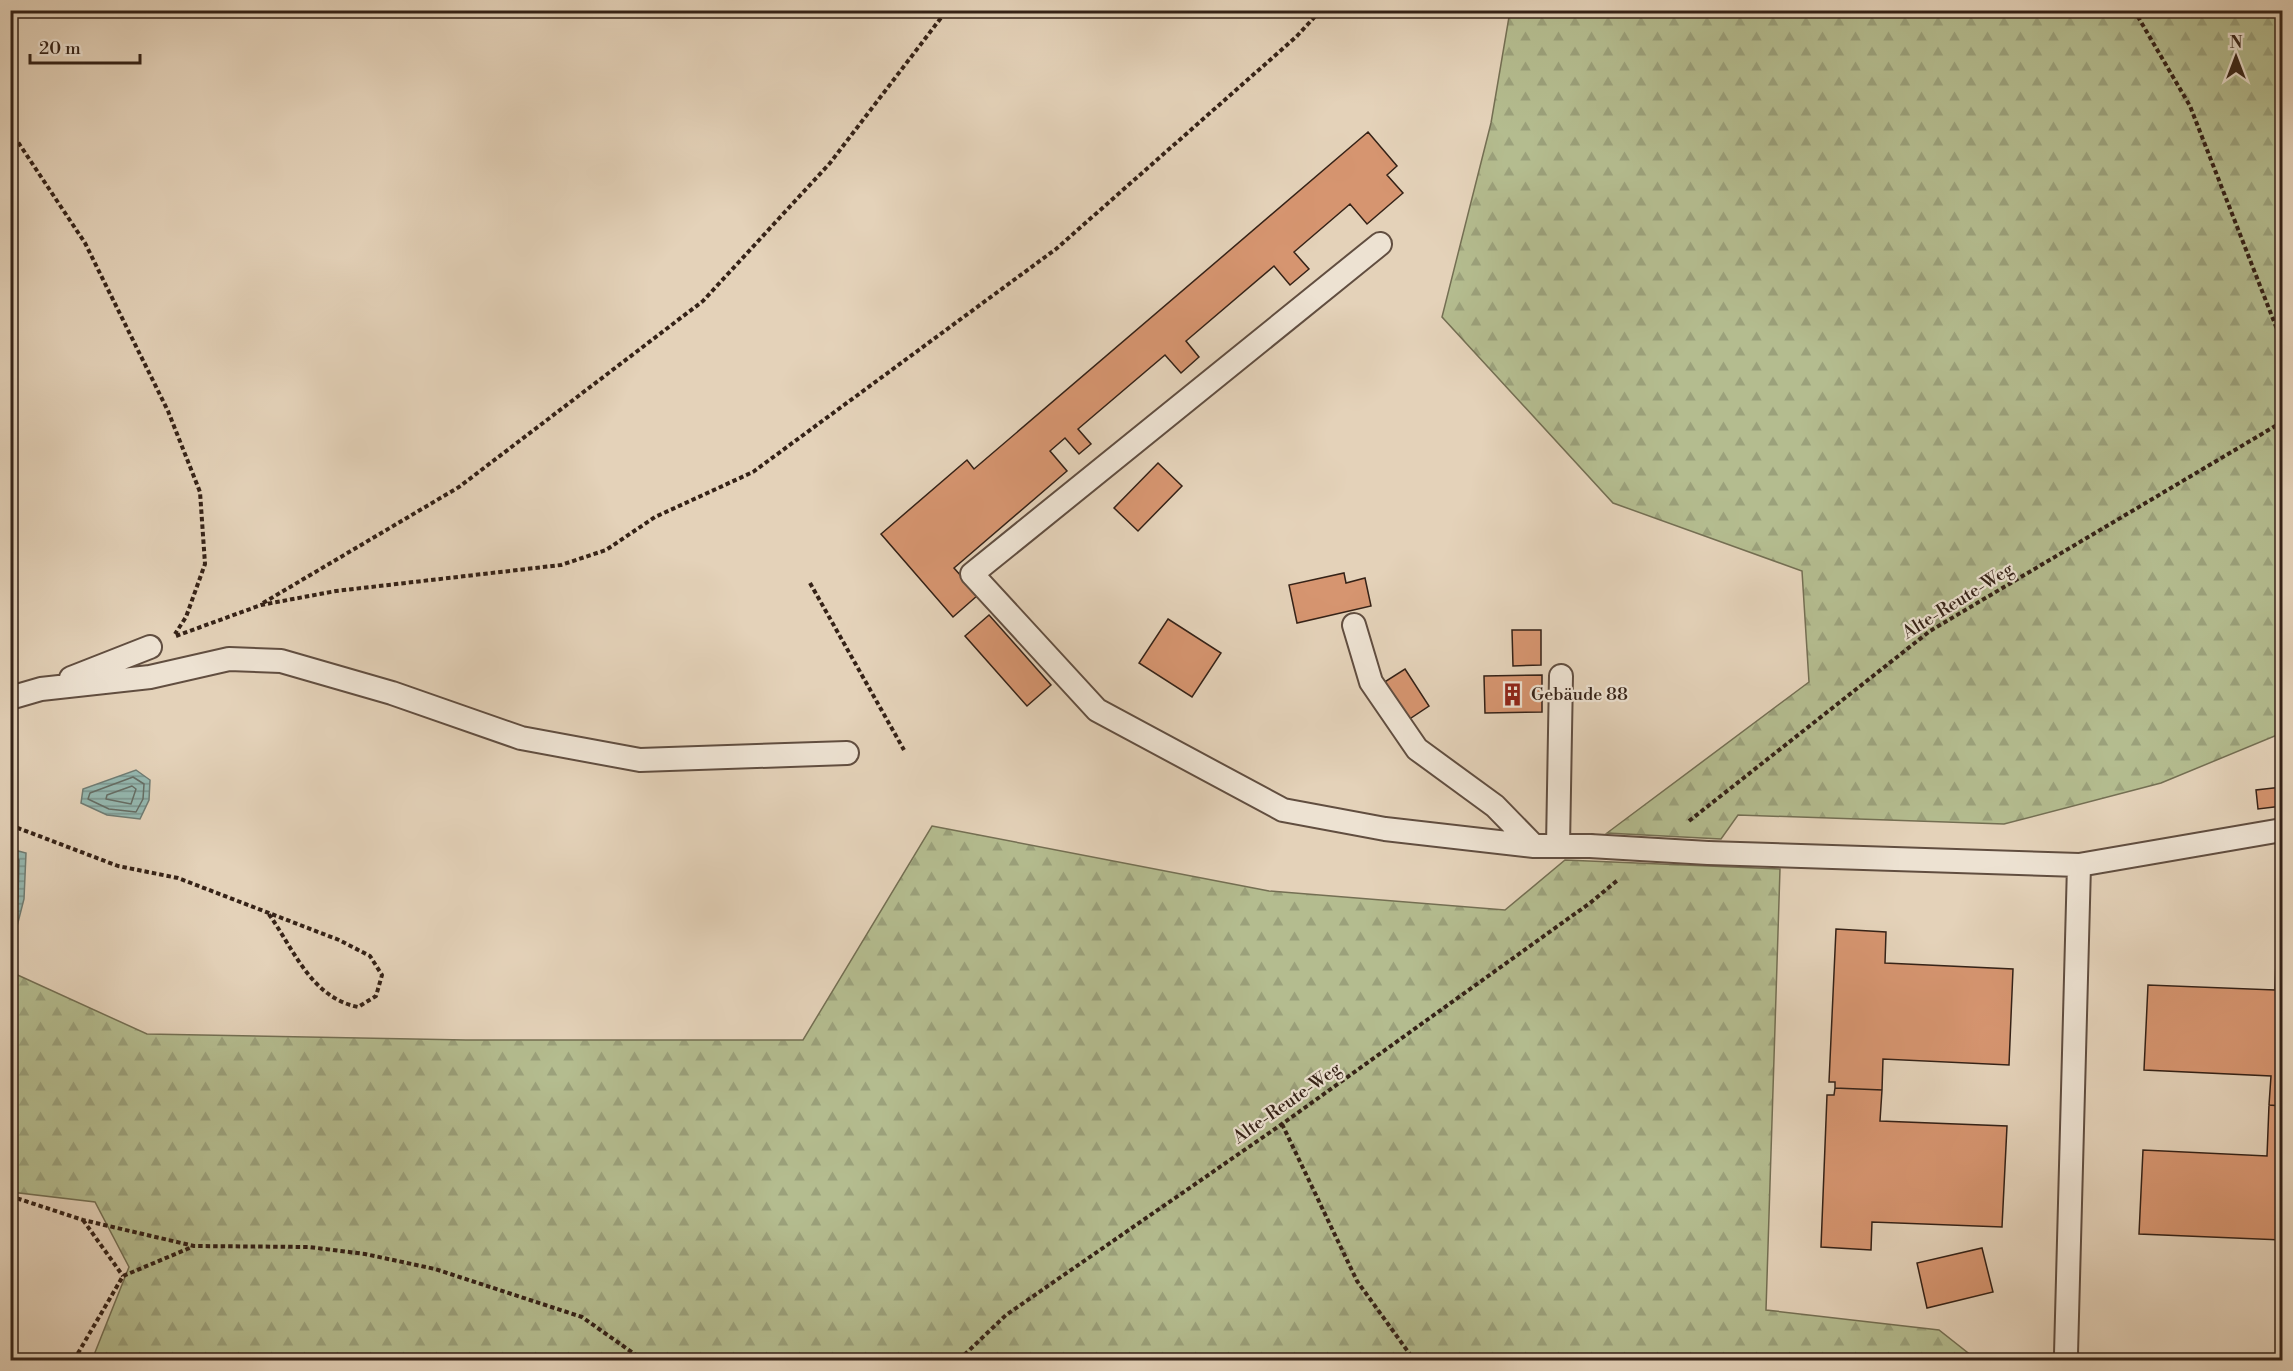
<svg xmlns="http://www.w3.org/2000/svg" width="2293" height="1371" viewBox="0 0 2293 1371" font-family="'Libre Bodoni',serif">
<defs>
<pattern id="forest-firs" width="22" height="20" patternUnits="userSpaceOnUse" patternTransform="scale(1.5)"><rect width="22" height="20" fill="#b4bc8f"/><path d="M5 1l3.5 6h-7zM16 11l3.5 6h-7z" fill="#9ba17b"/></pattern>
<pattern id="water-rules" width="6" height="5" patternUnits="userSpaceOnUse" patternTransform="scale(1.5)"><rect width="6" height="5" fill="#95b8b0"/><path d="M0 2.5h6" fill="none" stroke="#7a958e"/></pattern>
</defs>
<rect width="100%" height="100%" fill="#e4d2b9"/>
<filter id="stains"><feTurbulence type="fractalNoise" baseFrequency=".00333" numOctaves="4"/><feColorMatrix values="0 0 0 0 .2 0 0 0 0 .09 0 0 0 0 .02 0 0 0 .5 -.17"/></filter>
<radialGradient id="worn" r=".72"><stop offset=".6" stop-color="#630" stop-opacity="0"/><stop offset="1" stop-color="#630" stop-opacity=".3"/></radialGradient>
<path fill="url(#forest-firs)" stroke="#746f53" stroke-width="1.5" d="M 1510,11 L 2282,11 L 2282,733 L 2161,783 L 2004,824 L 1738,815 L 1721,839 L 1607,833 L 1809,682 L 1802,571 L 1613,503 L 1442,317 L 1491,123 Z
M 932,826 L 1269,891 L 1505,910 L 1565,860 L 1780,869 L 1766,1310 L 1939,1330 L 1977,1360 L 92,1360 L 129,1267 L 95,1202 L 11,1192 L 11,972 L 147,1034 L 466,1040 L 803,1040 Z"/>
<path fill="url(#water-rules)" stroke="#6f7c73" stroke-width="1.5" d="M 136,770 L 150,780 L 149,800 L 140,819 L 107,815 L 81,803 L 83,789 Z
M 11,849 L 26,853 L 24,899 L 13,942 L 10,942 Z"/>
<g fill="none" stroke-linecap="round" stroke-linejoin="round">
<path stroke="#656d64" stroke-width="1.5" d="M 133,777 L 144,784 L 143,799 L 136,812 L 109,809 L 88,799 L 90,793 Z
M 132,786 L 136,789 L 131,804 L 106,799 L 107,795 Z
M 10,855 L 19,860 L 18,898 L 10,928"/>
</g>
<path fill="#d69570" stroke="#352217" stroke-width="1.5" d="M 1368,132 L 1397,166 L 1387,175 L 1403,193 L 1367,224 L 1350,204 L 1294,252 L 1309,269 L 1290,285 L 1274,266 L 1186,341 L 1199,357 L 1181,373 L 1165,355 L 1078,429 L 1091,444 L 1079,454 L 1065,438 L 1050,451 L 1067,471 L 954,568 L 978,595 L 953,617 L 881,534 L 967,460 L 974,469 Z
M 1158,463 L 1182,486 L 1138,531 L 1114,508 Z
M 1344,573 L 1346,583 L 1365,578 L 1371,606 L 1297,623 L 1289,585 Z
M 989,615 L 1051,685 L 1027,706 L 965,636 Z
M 1168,619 L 1221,653 L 1192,697 L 1139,663 Z
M 1512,630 L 1541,630 L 1541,665 L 1513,666 Z
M 1405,669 L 1429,706 L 1408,720 L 1383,683 Z
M 1542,675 L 1542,712 L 1485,713 L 1484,676 Z
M 2282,787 L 2282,806 L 2258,809 L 2256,790 Z
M 1836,929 L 1886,932 L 1885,963 L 2013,969 L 2009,1065 L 1883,1059 L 1882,1090 L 1835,1088 L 1835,1082 L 1829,1082 Z
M 2276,960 L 2282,961 L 2282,1106 L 2269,1105 L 2271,1076 L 2144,1070 L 2148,985 L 2275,990 Z
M 1835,1088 L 1882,1090 L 1880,1121 L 2007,1126 L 2002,1227 L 1872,1222 L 1871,1250 L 1821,1247 L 1827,1095 L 1834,1095 Z
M 2269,1105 L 2282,1106 L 2282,1240 L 2139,1234 L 2143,1150 L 2267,1156 Z
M 1982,1248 L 1993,1292 L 1927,1308 L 1917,1263 Z"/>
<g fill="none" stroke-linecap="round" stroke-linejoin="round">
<defs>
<path id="service" d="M 1380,244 L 972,574 L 1097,710 L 1283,810 L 1385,829 L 1534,846 L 1590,846
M 1354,625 L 1371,682 L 1417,749 L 1495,806 L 1534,846
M 71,678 L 150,647
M 10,698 L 41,689 L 150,677 L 229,659 L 281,661 L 392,693 L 521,738 L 640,760 L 847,753
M 1558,846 L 1561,676
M 1708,853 L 2079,865 L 2066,1354 L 2068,1360
M 2079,865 L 2282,830"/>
</defs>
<use href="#service" stroke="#614e40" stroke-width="26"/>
<path stroke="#352217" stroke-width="4" stroke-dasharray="4.5 3" stroke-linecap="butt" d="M 2134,10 L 2190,106 L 2282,342
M 10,130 L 85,243 L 168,411 L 200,492 L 205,564 L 186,617 L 175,634
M 810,583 L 904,750
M 263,603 L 459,487 L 703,301 L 830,163 L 947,10
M 176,636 L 261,605 L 336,591 L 561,565 L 606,550 L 655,517 L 753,472 L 1056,249 L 1296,37 L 1321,10
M 1689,821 L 1930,631 L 2282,422
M 10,825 L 118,866 L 178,878 L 339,940 L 370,956 L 382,975 L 376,996 L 358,1007 C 310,997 294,949 268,913
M 1282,1124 L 1357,1281 L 1414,1360
M 10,1196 L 83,1220 L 194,1246 L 309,1247 L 365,1254 L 435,1269 L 582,1317 L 643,1360
M 83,1220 L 123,1276
M 74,1360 L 123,1276 L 192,1247
M 959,1360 L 1006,1315 L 1282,1124 L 1590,903 L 1619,879"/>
<use href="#service" stroke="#ede2d2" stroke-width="22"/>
<defs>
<path id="service-bridge" d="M 1590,846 L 1708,853"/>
</defs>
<use href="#service-bridge" stroke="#614e40" stroke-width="26" stroke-linecap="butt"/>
<use href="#service-bridge" stroke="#ede2d2" stroke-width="22"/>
</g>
<defs>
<symbol id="building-bare" viewBox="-9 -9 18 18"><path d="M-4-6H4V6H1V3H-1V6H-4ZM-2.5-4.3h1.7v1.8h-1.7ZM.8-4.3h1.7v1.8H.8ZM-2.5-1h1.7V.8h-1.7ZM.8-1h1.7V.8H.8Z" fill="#8f2418" stroke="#ede2d2" stroke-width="2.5" paint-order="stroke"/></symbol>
</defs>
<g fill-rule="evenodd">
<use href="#building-bare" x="1496" y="678" width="33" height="33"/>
</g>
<g text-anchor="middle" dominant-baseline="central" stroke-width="4.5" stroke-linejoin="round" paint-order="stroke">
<g font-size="18" fill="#352217" stroke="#ede2d2">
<text transform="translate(1958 601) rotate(-32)">Alte-Reute-Weg</text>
<text transform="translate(1287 1103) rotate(-35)">Alte-Reute-Weg</text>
</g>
<g font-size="18" fill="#352217" stroke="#ede2d2" text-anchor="start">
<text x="1531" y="694">Gebäude 88</text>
</g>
</g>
<rect width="2293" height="1371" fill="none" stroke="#e4d2b9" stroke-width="36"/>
<rect x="12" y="12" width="2269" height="1347" fill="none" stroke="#352217" stroke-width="3"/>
<rect x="18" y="18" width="2257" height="1335" fill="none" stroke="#352217" stroke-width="1.5"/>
<g transform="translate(2236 57)" stroke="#ede2d2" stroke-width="4.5" paint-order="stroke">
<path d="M0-4.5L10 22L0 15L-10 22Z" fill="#352217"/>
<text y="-9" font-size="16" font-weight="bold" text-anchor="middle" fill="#352217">N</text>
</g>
<path d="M30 54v9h110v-9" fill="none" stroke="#352217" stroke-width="3"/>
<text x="39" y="54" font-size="18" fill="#352217" stroke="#ede2d2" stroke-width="4.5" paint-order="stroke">20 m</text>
<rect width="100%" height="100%" filter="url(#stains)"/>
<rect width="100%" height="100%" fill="url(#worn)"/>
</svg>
